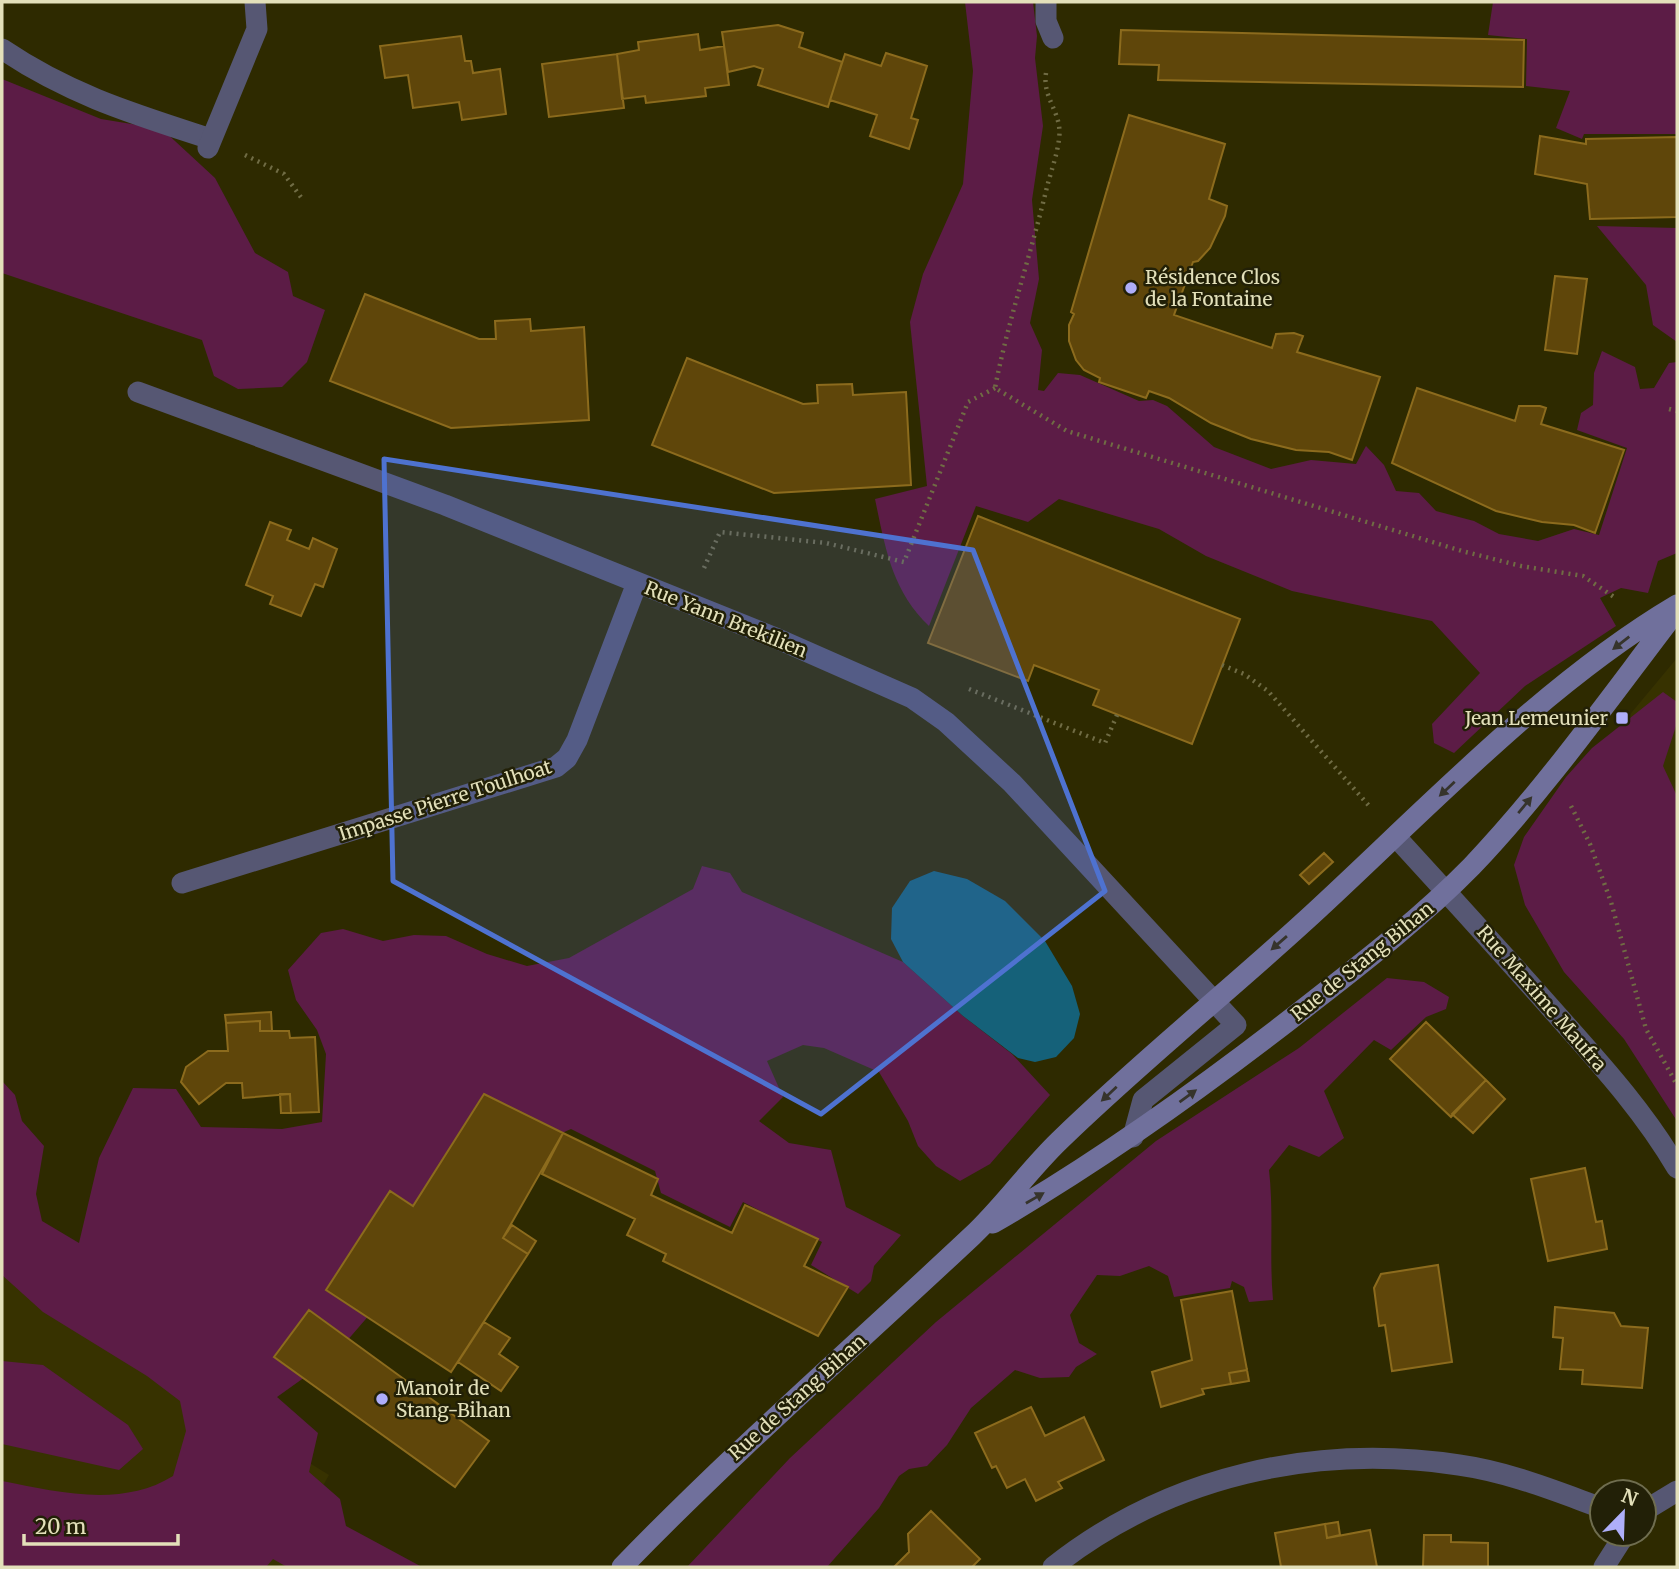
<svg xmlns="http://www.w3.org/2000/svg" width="1679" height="1569" viewBox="0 0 1679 1569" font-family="Merriweather,serif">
<rect width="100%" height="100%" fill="#2e2a00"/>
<path fill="#373200" d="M 1677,658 L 1677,939 L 1622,724 Z
M 2,1159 L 52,1303 L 329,1475 L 299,1528 L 352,1567 L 2,1567 Z"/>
<path fill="#5c1c46" d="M 965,2 L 1033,2 L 1037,36 L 1035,58 L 1043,126 L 1032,200 L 1039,279 L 1030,323 L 1042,350 L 1038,390 L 1044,391 L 1058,373 L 1080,375 L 1139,401 L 1153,400 L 1167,406 L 1214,447 L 1271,469 L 1311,460 L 1356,464 L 1366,446 L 1384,465 L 1396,491 L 1419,493 L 1436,511 L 1474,521 L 1499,534 L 1538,541 L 1574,529 L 1599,535 L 1627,448 L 1577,430 L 1581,413 L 1593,405 L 1594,373 L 1602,351 L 1635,367 L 1640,389 L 1654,388 L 1669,363 L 1677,362 L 1677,553 L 1658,561 L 1648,593 L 1621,588 L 1600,598 L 1616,626 L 1525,686 L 1454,753 L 1434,743 L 1432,724 L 1480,673 L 1432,621 L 1292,591 L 1206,556 L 1159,529 L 1059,499 L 1028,522 L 976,506 L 929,626 C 892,591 885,547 875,499 L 927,486 L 910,322 L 923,274 L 963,184 L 973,71 Z
M 1493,2 L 1677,2 L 1677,134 L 1584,134 L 1582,139 L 1556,128 L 1570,91 L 1526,86 L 1527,39 L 1488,35 Z
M 2,79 L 101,119 L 162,129 L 215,178 L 255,253 L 288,272 L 293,296 L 325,310 L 307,362 L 282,387 L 238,389 L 214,376 L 202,340 L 2,273 Z
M 1597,226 L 1677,228 L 1677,342 L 1653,325 L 1646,285 Z
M 1663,692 L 1677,702 L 1677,723 L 1663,766 L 1677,796 L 1677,1121 L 1624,1039 L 1564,972 L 1525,905 L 1514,865 L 1524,837 L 1566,777 L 1592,748 Z
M 702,866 L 730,873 L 742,892 L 903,962 L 963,1016 L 1012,1054 L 1050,1095 L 990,1164 L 960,1181 L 936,1166 L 918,1146 L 908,1121 L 879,1072 L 824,1048 L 803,1045 L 767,1061 L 783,1097 L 759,1121 L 789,1143 L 831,1150 L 846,1207 L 901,1235 L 874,1266 L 871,1281 L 858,1294 L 811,1265 L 822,1242 L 743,1202 L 730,1227 L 661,1193 L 655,1171 L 571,1129 L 532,1146 L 466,1203 L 333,1357 L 277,1397 L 318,1433 L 309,1472 L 340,1499 L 346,1526 L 422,1567 L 287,1567 L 273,1559 L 266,1567 L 2,1567 L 2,1481 C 57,1492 122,1508 173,1476 L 186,1431 L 180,1401 L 147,1376 L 43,1312 L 2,1275 L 2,1081 L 15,1095 L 22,1121 L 44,1146 L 36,1194 L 42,1221 L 79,1243 L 99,1158 L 133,1088 L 176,1089 L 201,1127 L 282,1129 L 322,1122 L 326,1054 L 317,1030 L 296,1000 L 288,970 L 321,933 L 343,929 L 383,941 L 414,935 L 446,936 L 487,954 L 527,966 L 569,958 L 693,889 Z
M 1387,978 L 1424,982 L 1449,997 L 1446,1009 L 1426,1017 L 1391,1050 L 1374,1040 L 1324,1091 L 1344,1138 L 1319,1157 L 1289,1145 L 1269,1170 C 1274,1214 1269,1256 1273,1300 L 1249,1302 L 1244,1287 L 1232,1281 L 1230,1288 L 1174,1297 L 1168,1276 L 1149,1266 L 1120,1276 L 1097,1275 L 1070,1315 L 1079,1343 L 1097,1354 L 1076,1367 L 1069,1377 L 1040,1378 L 1015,1370 L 971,1408 L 947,1445 L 927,1466 L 909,1469 L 899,1476 L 879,1508 L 827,1567 L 687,1567 L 790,1458 L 936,1322 L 1156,1141 L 1299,1048 Z
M 2,1361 L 43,1365 L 128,1425 L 143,1449 L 119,1470 L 2,1444 Z"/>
<path fill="#156179" d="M 934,871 L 967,879 L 1005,901 L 1045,941 L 1072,986 L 1080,1014 L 1074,1038 L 1056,1057 L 1035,1062 L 1018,1058 L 963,1016 L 903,962 L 891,939 L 892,908 L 910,881 Z"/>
<path fill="#5f460a" stroke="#8c6b1d" stroke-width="2" d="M 778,25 L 803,33 L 799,47 L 842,62 L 828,107 L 758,85 L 763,69 L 754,66 L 728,72 L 722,32 Z
M 1121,30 L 1524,40 L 1523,87 L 1158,80 L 1159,65 L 1119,64 Z
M 698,34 L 700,50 L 724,46 L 729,85 L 705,88 L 706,96 L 646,103 L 645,96 L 622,99 L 617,54 L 639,50 L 638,42 Z
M 461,36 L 465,61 L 471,61 L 473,73 L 500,69 L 506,114 L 462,120 L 459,102 L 413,108 L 408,75 L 385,78 L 380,46 Z
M 886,53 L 927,66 L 911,118 L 918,120 L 909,149 L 870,136 L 877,115 L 830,100 L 845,54 L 881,66 Z
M 617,54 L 624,108 L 549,117 L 542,64 Z
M 1129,115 L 1225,144 L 1209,199 L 1227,206 L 1225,216 L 1210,248 L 1198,261 L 1193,262 L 1174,315 L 1272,348 L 1276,334 L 1294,333 L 1303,336 L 1297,352 L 1380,377 L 1352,460 L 1329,452 L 1296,450 L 1251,439 L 1211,423 L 1169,398 L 1149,391 L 1146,398 L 1099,382 L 1100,378 L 1084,370 L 1076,360 L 1069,341 L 1069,325 L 1074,314 L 1071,312 Z
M 1540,136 L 1586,144 L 1586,139 L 1677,137 L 1677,217 L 1590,219 L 1587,184 L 1535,174 Z
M 1555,276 L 1587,279 L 1577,354 L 1545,350 Z
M 365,294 L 479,339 L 496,339 L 495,321 L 530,319 L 531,331 L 584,327 L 589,420 L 451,428 L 330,381 Z
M 687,358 L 803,404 L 818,403 L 817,385 L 852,384 L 853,395 L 906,392 L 911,485 L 774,493 L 652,445 Z
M 1417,388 L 1515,421 L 1519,406 L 1540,406 L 1546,408 L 1541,424 L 1624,450 L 1595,533 L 1574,525 L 1542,522 L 1496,511 L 1392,463 Z
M 978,516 L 1240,619 L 1192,744 L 1093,705 L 1099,690 L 1034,665 L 1028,681 L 928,643 Z
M 270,522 L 291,530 L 287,540 L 309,549 L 313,538 L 337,549 L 323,587 L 315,584 L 301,616 L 270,604 L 273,596 L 246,585 Z
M 1324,853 L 1333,862 L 1309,884 L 1300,875 Z
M 271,1012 L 272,1031 L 260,1031 L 260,1021 L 226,1023 L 225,1015 Z
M 260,1021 L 260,1031 L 289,1031 L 290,1038 L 315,1037 L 319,1112 L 291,1113 L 290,1094 L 243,1098 L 242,1083 L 226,1083 L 199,1104 L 181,1082 L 186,1067 L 208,1051 L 228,1051 L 226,1023 Z
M 1426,1022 L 1486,1080 L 1451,1117 L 1390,1059 Z
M 1486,1080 L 1505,1099 L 1473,1133 L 1452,1114 Z
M 280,1094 L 290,1094 L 291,1113 L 281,1113 Z
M 484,1094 L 563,1133 L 503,1238 L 528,1254 L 451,1372 L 326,1290 L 390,1191 L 413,1206 Z
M 563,1133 L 658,1179 L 651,1195 L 732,1233 L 745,1205 L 818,1239 L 804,1266 L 848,1287 L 818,1336 L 663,1261 L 666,1254 L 627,1235 L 635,1219 L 542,1174 Z
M 1585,1168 L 1596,1222 L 1602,1221 L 1607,1249 L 1548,1261 L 1531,1179 Z
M 512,1225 L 536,1241 L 528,1254 L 503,1238 Z
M 1438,1265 L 1452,1362 L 1392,1371 L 1385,1325 L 1379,1326 L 1374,1288 L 1381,1274 Z
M 1232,1291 L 1247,1370 L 1229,1373 L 1231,1384 L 1202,1389 L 1204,1394 L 1161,1407 L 1152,1372 L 1192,1360 L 1181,1300 Z
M 1555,1307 L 1614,1313 L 1621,1326 L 1648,1328 L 1642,1388 L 1582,1384 L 1583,1370 L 1560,1369 L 1563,1338 L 1553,1337 Z
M 309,1310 L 489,1441 L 455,1487 L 274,1357 Z
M 484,1322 L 510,1338 L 499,1354 L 518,1367 L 501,1391 L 458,1362 Z
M 1247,1370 L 1249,1381 L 1231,1384 L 1229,1373 Z
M 1031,1407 L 1045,1436 L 1084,1417 L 1104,1460 L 1058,1482 L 1062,1488 L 1036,1501 L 1025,1479 L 1007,1488 L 996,1466 L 992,1468 L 975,1433 Z
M 931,1511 L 980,1559 L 972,1567 L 894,1567 L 909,1552 L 908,1534 Z
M 1338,1522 L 1340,1535 L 1327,1538 L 1325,1524 Z
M 1325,1524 L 1327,1538 L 1370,1530 L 1377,1567 L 1281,1567 L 1275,1533 Z
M 1424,1535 L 1451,1535 L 1451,1542 L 1488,1543 L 1488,1567 L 1423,1567 Z"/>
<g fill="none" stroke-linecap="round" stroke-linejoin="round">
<path stroke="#706c44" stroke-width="4.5" stroke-dasharray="2 5" stroke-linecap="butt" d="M 1046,73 C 1042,99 1063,113 1059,139 C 1057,156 1050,174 1046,191 C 1030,257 1008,321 995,388 L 1067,431 L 1462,551 L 1521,566 L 1583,576 L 1617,599
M 245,155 L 284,174 L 303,200
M 1669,409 L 1677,411
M 704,568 L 720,532 L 826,543 L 904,562 L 968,402 L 995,388
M 1222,665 L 1244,674 L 1268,691 L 1371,808
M 969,689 L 1105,743 L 1117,715
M 1571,806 L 1590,844 L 1611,902 L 1646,1029 L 1677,1085"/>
<path stroke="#565773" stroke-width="21" d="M 2,49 C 70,95 134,114 211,139"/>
<path stroke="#565773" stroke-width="21" d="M 1046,2 L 1046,21 L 1053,38
M 208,148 L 257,29 L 255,2
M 138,392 L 445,505 L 778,639 L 912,698 L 946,722 L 1012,783 L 1236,1025 L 1143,1100 L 1133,1137
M 1396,837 C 1453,899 1509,961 1565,1024 C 1606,1070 1646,1115 1677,1168
M 182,883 L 556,767 L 567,758 L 577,740 L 637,583
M 1644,1511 L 1677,1491
M 1053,1567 C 1168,1476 1315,1443 1459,1465 C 1509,1472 1555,1491 1602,1508
M 1604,1567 L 1625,1534"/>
<path stroke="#70709c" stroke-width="21" d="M 993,1223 C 1107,1157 1212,1081 1315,1000 C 1369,958 1424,915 1472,866 C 1547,787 1611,696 1677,610
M 622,1567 C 734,1451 855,1346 972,1236 C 1003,1207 1028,1171 1059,1141 C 1138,1064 1224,995 1305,921 C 1422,814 1542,685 1677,605"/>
</g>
<defs><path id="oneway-solid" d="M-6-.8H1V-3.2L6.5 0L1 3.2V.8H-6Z" transform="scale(1.75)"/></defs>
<g fill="#36342c">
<use href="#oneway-solid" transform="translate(1621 643) rotate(142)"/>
<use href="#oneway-solid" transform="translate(1447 789) rotate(137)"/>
<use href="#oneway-solid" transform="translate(1525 805) rotate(-50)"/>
<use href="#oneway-solid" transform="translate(1279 943) rotate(139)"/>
<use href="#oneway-solid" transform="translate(1109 1094) rotate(137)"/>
<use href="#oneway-solid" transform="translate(1188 1096) rotate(-36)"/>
<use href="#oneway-solid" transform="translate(1035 1198) rotate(-30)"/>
</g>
<path fill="#4e72d0" fill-opacity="0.2" stroke="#4e72d0" stroke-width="5" stroke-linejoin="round" d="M 384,459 L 973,550 L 1105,891 L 821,1114 L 393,881 Z"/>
<g fill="#aeaefa" stroke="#222007" stroke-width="2.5">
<circle cx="1131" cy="288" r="7"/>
<rect x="1615" y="711" width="14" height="14" rx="3.5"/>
<circle cx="382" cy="1399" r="7"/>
</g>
<g text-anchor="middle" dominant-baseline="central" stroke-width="5" stroke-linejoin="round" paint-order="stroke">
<g font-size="19" fill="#e3e0ba" stroke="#222007" text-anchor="start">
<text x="1145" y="277">Résidence Clos<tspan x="1145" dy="22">de la Fontaine</tspan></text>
<text x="1608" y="718" text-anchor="end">Jean Lemeunier</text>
<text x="396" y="1388">Manoir de<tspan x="396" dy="22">Stang-Bihan</tspan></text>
</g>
<g font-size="19" fill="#e3e0ba" stroke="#222007">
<text transform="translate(726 619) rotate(22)">Rue Yann Brekilien</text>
<text transform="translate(445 800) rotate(-18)">Impasse Pierre Toulhoat</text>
<text transform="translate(1362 961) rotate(-39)">Rue de Stang Bihan</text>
<text transform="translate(1542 998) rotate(49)">Rue Maxime Maufra</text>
<text transform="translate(797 1397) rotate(-42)">Rue de Stang Bihan</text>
</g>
</g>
<rect width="1679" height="1569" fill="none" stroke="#e3e0ba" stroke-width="7"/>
<g transform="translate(1623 1513) rotate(23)"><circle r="33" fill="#222007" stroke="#6f6d4f" stroke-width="2"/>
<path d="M0-5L12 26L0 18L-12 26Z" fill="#aeaefa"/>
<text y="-10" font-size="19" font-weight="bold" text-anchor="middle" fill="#e3e0ba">N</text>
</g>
<path d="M24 1534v10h154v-10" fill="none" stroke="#e3e0ba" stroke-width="3.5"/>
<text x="35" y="1534" font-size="21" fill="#e3e0ba" stroke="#222007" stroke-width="5" paint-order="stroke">20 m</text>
</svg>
